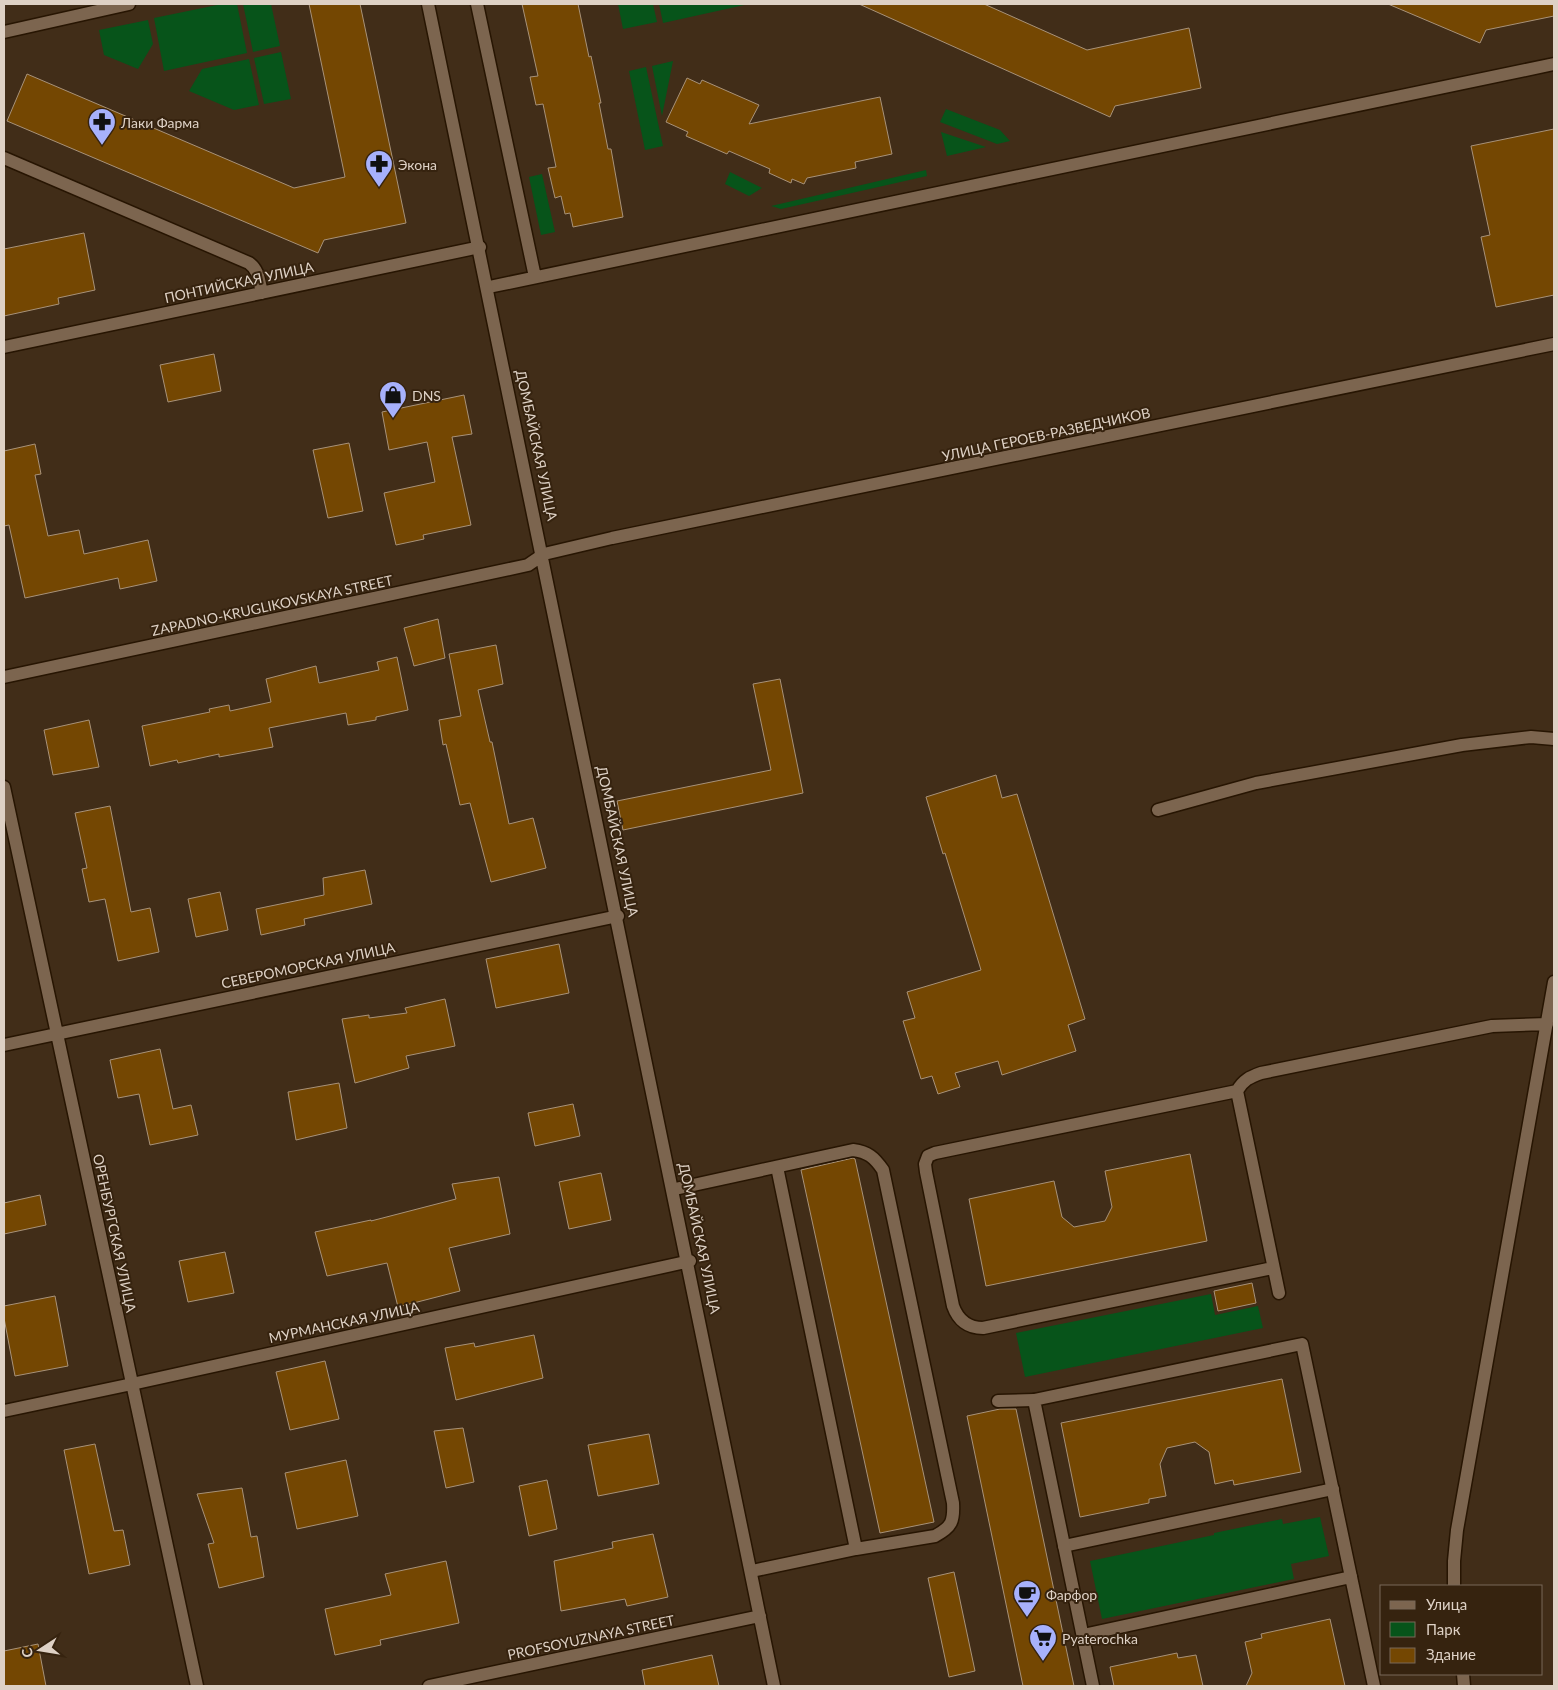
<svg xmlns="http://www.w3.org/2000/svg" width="1558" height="1690" viewBox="0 0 1558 1690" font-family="Lato,sans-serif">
<rect width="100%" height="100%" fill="#412d18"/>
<path fill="#07541a" d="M 222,4 L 237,4 L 247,53 L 164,71 L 154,18 Z
M 243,4 L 271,4 L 280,46 L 253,52 Z
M 618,4 L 653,4 L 657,22 L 623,29 Z
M 659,4 L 749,4 L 663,23 Z
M 148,20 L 153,44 L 138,69 L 104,55 L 99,30 Z
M 281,52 L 291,99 L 264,104 L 254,58 Z
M 249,59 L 259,105 L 234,110 L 189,91 L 202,69 Z
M 673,61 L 662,116 L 652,66 Z
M 646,67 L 663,146 L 645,150 L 629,71 Z
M 946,109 L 1000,130 L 1010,141 L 997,144 L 940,122 Z
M 941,132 L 986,147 L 947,156 Z
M 926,170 L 927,176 L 781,209 L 771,206 Z
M 730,172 L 762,188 L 749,196 L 725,184 Z
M 542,174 L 555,232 L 541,235 L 529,177 Z
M 1211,1294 L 1215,1315 L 1258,1306 L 1263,1328 L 1025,1377 L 1016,1333 Z
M 1320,1517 L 1329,1556 L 1291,1564 L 1294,1579 L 1102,1619 L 1090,1561 L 1214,1535 L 1214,1533 L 1282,1519 L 1283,1524 Z"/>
<path fill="#744702" stroke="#a89279" d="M 309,4 L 360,4 L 406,223 L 324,240 L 318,253 L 7,121 L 27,74 L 294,188 L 345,177 Z
M 522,4 L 578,4 L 589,57 L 591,56 L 601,103 L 599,103 L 608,149 L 611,149 L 623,217 L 573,227 L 570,213 L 565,214 L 561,196 L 555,198 L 548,168 L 556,167 L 543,104 L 536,105 L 530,77 L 538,76 Z
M 859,4 L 984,4 L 1087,50 L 1189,28 L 1201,88 L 1115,106 L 1110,117 Z
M 1388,4 L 1554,4 L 1554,16 L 1486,30 L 1480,43 Z
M 687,78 L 700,84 L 702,80 L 759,105 L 749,124 L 880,97 L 892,154 L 855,162 L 856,168 L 807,178 L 804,184 L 792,179 L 791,183 L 769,173 L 770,169 L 729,151 L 727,154 L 686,136 L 688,132 L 666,122 Z
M 1554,129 L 1554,295 L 1496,307 L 1481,237 L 1490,235 L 1471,146 Z
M 84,233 L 95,290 L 58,298 L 59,304 L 4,316 L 4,249 Z
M 214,354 L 221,391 L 168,402 L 160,365 Z
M 464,395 L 472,434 L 452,437 L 471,525 L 423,535 L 424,539 L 396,545 L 384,493 L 435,482 L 427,442 L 389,450 L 382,412 Z
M 349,443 L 363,511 L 328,518 L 313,450 Z
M 35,444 L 41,474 L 35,475 L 48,536 L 79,530 L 84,554 L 148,540 L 157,581 L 120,589 L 118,578 L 25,598 L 9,525 L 4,526 L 4,451 Z
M 438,619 L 445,658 L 414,666 L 404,628 Z
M 496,645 L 503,684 L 478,690 L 490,742 L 492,742 L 509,824 L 533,818 L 546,868 L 491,882 L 470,803 L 460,805 L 446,744 L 443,745 L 439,720 L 461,716 L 449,654 Z
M 397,657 L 408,710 L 376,717 L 376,720 L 348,725 L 346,713 L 269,728 L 273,747 L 219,757 L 219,754 L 178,763 L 177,760 L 150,766 L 142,726 L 210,712 L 209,709 L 229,705 L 230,711 L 271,702 L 266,679 L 316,666 L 319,683 L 379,670 L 377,662 Z
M 780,679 L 803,793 L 623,830 L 617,801 L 771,770 L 753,684 Z
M 89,720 L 99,767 L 53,775 L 44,730 Z
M 996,775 L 1002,798 L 1017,794 L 1085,1019 L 1068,1025 L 1076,1051 L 1002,1075 L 998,1061 L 955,1073 L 960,1087 L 938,1094 L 932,1076 L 921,1079 L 903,1021 L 915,1018 L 907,992 L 981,970 L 945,853 L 943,854 L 926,797 Z
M 110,806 L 131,912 L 150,908 L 159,952 L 118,961 L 105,899 L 89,902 L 82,869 L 87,868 L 75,813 Z
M 365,870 L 372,904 L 304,919 L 305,925 L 261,935 L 256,909 L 324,895 L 323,878 Z
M 220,892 L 228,930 L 196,937 L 188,899 Z
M 559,944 L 569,993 L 496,1008 L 486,959 Z
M 445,999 L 455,1046 L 406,1056 L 409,1068 L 355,1083 L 342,1019 L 369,1015 L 369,1018 L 407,1013 L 405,1008 Z
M 160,1049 L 173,1109 L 191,1105 L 198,1135 L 150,1145 L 139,1094 L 118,1098 L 110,1060 Z
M 339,1083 L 347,1128 L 296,1140 L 288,1092 Z
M 573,1104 L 580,1136 L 535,1146 L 528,1113 Z
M 1190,1154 L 1207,1241 L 986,1286 L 969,1199 L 1054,1181 L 1062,1217 L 1074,1227 L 1105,1221 L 1112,1207 L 1105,1171 Z
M 853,1158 L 855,1159 L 934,1522 L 880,1533 L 801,1170 Z
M 601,1173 L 611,1220 L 569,1229 L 559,1182 Z
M 499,1177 L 510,1234 L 449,1248 L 460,1291 L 398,1307 L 387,1263 L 327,1276 L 315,1232 L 371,1220 L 371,1221 L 456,1199 L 452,1184 Z
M 40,1195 L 46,1225 L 4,1234 L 4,1203 Z
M 225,1252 L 234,1293 L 188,1302 L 179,1261 Z
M 1252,1283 L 1256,1303 L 1218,1311 L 1214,1291 Z
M 55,1296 L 68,1366 L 15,1376 L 4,1318 L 4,1306 Z
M 534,1335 L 543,1378 L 456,1400 L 445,1348 L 474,1343 L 475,1347 Z
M 325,1361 L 339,1419 L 290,1430 L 276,1372 Z
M 1282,1379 L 1301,1472 L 1234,1485 L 1233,1480 L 1215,1484 L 1209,1452 L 1195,1442 L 1167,1448 L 1160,1464 L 1166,1496 L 1149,1499 L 1149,1503 L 1080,1517 L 1061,1423 Z
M 1000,1409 L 1016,1409 L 1074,1686 L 1023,1686 L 967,1416 Z
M 463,1428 L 474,1482 L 446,1488 L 434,1431 Z
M 649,1434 L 659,1484 L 598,1496 L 588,1445 Z
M 95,1444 L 114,1531 L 123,1530 L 130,1565 L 89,1574 L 64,1450 Z
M 346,1460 L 358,1516 L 297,1529 L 285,1473 Z
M 547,1480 L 557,1529 L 529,1536 L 519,1486 Z
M 242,1488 L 251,1537 L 257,1536 L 264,1577 L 219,1588 L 208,1544 L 214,1543 L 197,1494 Z
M 653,1534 L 668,1597 L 627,1606 L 625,1599 L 561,1611 L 554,1561 L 613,1548 L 612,1542 Z
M 446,1561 L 459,1623 L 380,1640 L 381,1645 L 335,1655 L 325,1609 L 391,1595 L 385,1574 Z
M 954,1572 L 975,1671 L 949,1677 L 928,1578 Z
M 1330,1619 L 1345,1686 L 1246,1686 L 1252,1673 L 1245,1642 L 1262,1638 L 1261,1634 Z
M 38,1644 L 46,1686 L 4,1686 L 4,1651 Z
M 1177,1653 L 1178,1658 L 1196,1655 L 1203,1686 L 1114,1686 L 1110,1667 Z
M 712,1655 L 719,1686 L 645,1686 L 642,1670 Z"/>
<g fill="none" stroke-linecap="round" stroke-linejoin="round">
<defs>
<path id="lane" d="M 477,4 L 535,277
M 4,158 L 249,263 C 259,270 259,281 262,293
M 489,287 L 1554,64
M 4,347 L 480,247
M 1158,810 L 1256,783 L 1462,745 L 1531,737 L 1554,739
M 1237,1091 L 935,1153 L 928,1156 L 925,1164 L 926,1172 L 953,1306 C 958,1320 968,1328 983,1328 L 1273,1268
M 777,1167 L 856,1549
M 675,1189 L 853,1150 C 868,1152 874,1157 883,1170 L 953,1503 C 954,1521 952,1527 935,1536 L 856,1549 L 752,1571
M 1279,1293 L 1237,1091 C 1243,1080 1250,1077 1261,1073 L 1492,1026 L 1547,1024
M 998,1401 L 1034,1400
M 1064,1546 L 1333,1489
M 1454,1586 L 1454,1561 L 1457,1530 L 1554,982
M 1083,1635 L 1351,1577 L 1374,1686
M 1463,1674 L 1464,1686"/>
<path id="street" d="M 428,4 C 548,564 661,1125 774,1686
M 4,32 L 129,4
M 4,677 L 528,565 L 544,554 L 612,538 L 1554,344
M 4,787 L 197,1686
M 4,1045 L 618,916
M 4,1411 L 132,1384 L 690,1261
M 429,1686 L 760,1616
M 1093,1686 L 1034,1400 L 1302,1344 L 1351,1577"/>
</defs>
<use href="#lane" stroke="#271502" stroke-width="15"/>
<use href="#street" stroke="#271502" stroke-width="15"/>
<use href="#lane" stroke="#7c654f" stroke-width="12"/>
<use href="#street" stroke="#7c654f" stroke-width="12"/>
</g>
<defs>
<symbol id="pharmacy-pin" viewBox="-11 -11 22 30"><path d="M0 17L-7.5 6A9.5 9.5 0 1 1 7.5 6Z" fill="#a7b1fc" stroke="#36230f"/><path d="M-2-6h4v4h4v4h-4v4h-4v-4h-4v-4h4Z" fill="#111"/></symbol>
<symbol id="shop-pin" viewBox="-11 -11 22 30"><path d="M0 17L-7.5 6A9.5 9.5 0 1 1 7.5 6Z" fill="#a7b1fc" stroke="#36230f"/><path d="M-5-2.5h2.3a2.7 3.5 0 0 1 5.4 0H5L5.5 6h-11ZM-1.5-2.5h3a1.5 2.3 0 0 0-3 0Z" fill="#111"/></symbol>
<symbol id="cafe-pin" viewBox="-11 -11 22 30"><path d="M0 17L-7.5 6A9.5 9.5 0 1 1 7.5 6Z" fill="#a7b1fc" stroke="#36230f"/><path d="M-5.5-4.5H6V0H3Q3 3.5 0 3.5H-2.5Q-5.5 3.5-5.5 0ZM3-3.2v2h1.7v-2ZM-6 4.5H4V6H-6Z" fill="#111"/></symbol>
<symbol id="supermarket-pin" viewBox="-11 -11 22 30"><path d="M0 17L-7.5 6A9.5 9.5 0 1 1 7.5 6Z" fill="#a7b1fc" stroke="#36230f"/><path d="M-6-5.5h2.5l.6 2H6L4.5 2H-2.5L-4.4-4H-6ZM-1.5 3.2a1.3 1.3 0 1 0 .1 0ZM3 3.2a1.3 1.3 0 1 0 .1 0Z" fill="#111"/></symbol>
</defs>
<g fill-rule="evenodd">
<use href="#pharmacy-pin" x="86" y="106" width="32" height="43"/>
<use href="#pharmacy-pin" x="363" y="148" width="32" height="43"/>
<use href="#shop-pin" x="377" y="379" width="32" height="43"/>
<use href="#cafe-pin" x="1011" y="1578" width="32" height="43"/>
<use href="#supermarket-pin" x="1027" y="1622" width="32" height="43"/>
</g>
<g text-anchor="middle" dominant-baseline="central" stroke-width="4" stroke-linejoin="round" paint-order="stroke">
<g font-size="14" fill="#ded1c5" stroke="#36230f" text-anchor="start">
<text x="121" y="122">Лаки Фарма</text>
<text x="398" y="164">Экона</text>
<text x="412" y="395">DNS</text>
<text x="1046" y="1594">Фарфор</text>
<text x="1062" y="1638">Pyaterochka</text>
</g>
<g font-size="14" fill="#ded1c5" stroke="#36230f">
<text transform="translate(239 282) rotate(-12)">ПОНТИЙСКАЯ УЛИЦА</text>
<text transform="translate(1046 434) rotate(-12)">УЛИЦА ГЕРОЕВ-РАЗВЕДЧИКОВ</text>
<text transform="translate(537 445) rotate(78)">ДОМБАЙСКАЯ УЛИЦА</text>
<text transform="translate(272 605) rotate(-12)">ZAPADNO-KRUGLIKOVSKAYA STREET</text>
<text transform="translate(618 841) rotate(78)">ДОМБАЙСКАЯ УЛИЦА</text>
<text transform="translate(308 965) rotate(-12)">СЕВЕРОМОРСКАЯ УЛИЦА</text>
<text transform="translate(115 1233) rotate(78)">ОРЕНБУРГСКАЯ УЛИЦА</text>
<text transform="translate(700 1238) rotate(78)">ДОМБАЙСКАЯ УЛИЦА</text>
<text transform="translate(344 1322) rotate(-12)">МУРМАНСКАЯ УЛИЦА</text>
<text transform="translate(591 1637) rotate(-12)">PROFSOYUZNAYA STREET</text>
</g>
</g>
<rect width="1558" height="1690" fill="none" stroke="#ded1c5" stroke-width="10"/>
<rect x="1380" y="1585" width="162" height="90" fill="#36230f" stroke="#796958"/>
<rect x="1390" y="1601" width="25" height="8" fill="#7c654f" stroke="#796958"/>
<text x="1426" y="1610" font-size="15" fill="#ded1c5">Улица</text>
<rect x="1390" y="1622" width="25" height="15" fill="#07541a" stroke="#796958"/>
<text x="1426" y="1635" font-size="15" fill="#ded1c5">Парк</text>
<rect x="1390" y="1648" width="25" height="15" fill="#744702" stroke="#796958"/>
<text x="1426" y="1660" font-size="15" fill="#ded1c5">Здание</text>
<g transform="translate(40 1650) rotate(258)" stroke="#36230f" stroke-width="4" paint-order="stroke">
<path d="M0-4L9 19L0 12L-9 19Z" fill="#ded1c5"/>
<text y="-8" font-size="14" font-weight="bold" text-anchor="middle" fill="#ded1c5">С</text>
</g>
</svg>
